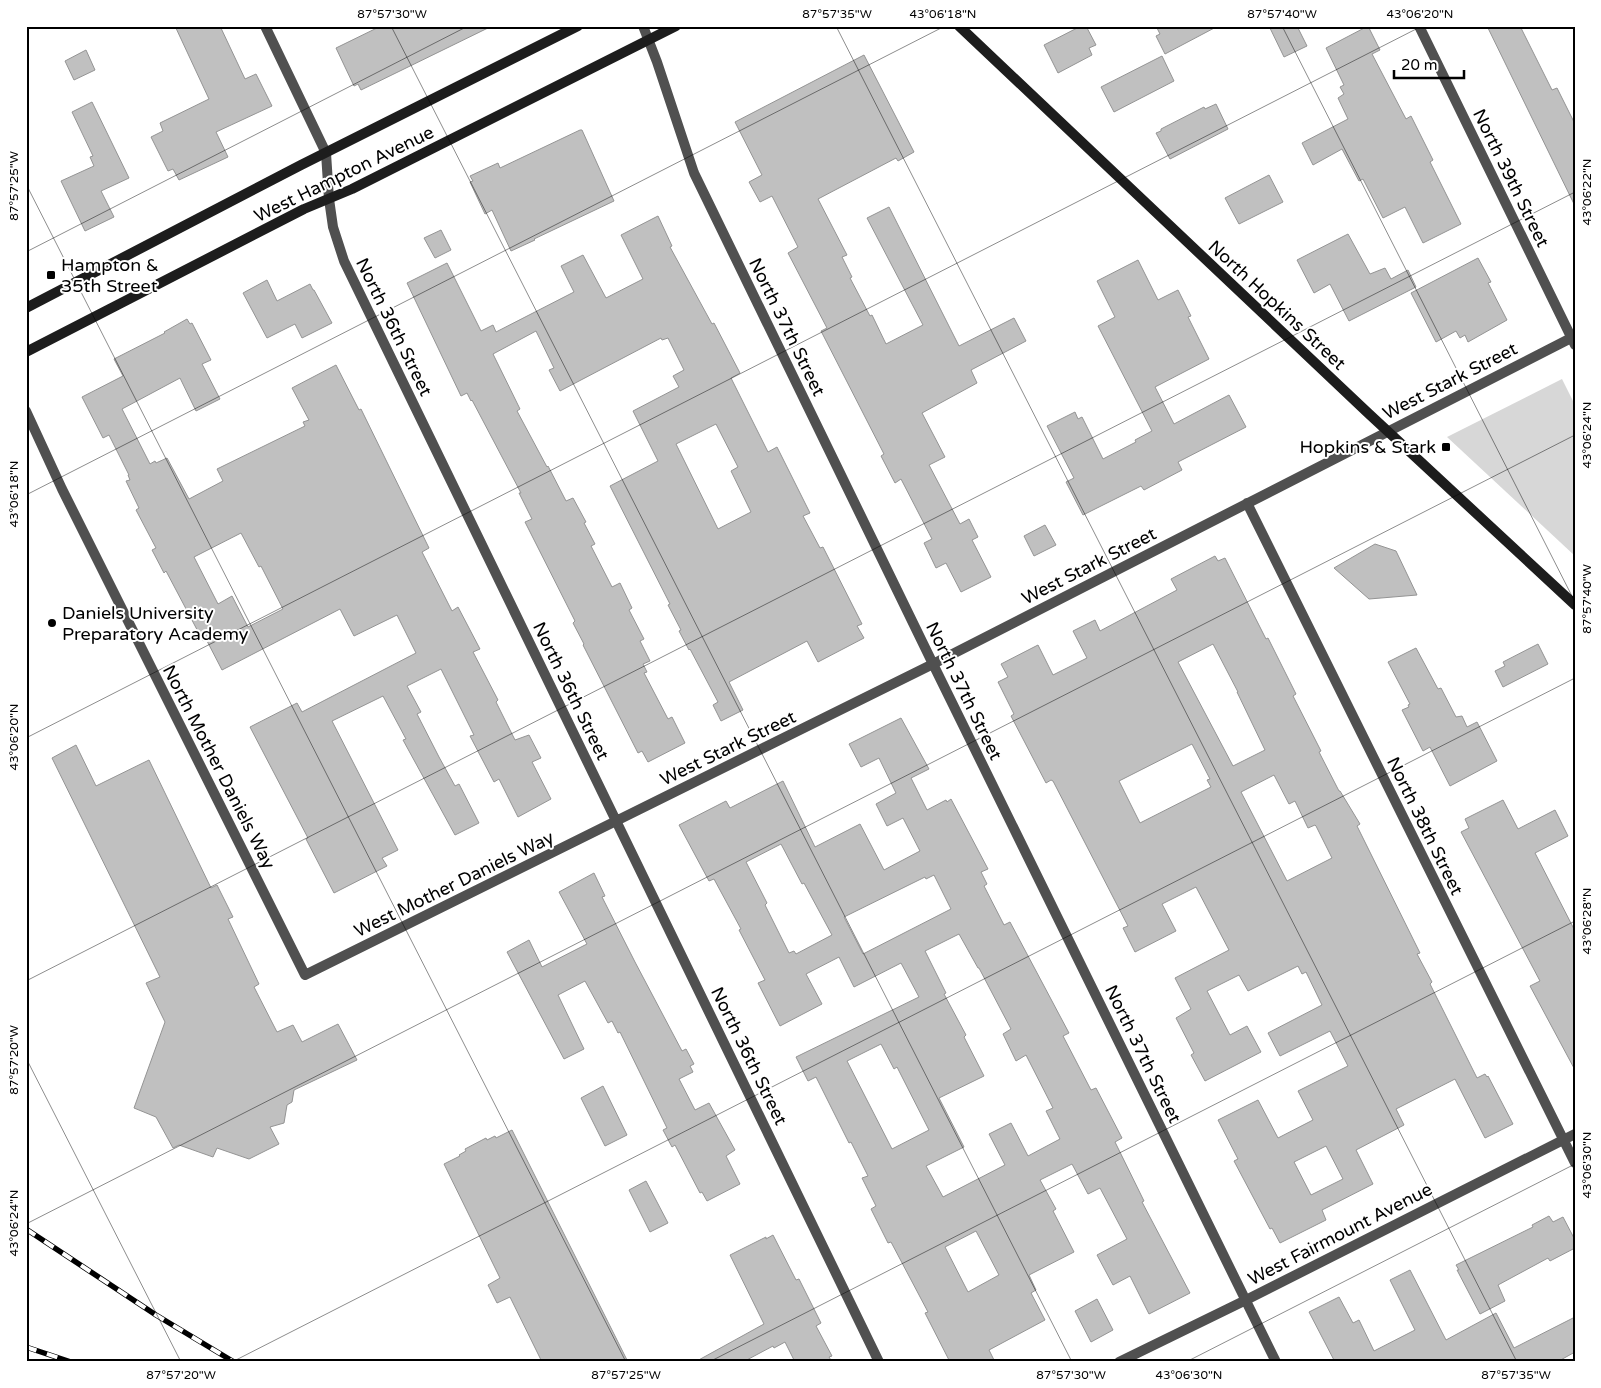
<svg xmlns="http://www.w3.org/2000/svg" width="1601" height="1388" viewBox="0 0 1601 1388" font-family="'Varela Round',sans-serif">
<rect width="100%" height="100%" fill="#fff"/>
<path fill="#d7d7d7" d="M 1562,379 L 1575,405 L 1575,556 L 1447,437 Z"/>
<path fill="#c0c0c0" stroke="#949494" fill-rule="evenodd" d="M 175,26 L 220,26 L 245,79 L 256,74 L 272,106 L 216,132 L 228,157 L 179,180 L 173,169 L 168,171 L 151,137 L 163,131 L 160,123 L 209,99 Z
M 381,26 L 492,26 L 361,90 L 358,84 L 354,86 L 336,48 Z
M 1081,26 L 1086,26 L 1096,45 L 1089,48 L 1092,55 L 1058,73 L 1044,45 Z
M 1156,26 L 1218,26 L 1165,54 L 1156,36 L 1160,34 Z
M 1269,26 L 1297,26 L 1307,46 L 1284,57 Z
M 1368,26 L 1380,50 L 1372,54 L 1406,119 L 1411,116 L 1433,160 L 1430,162 L 1461,224 L 1423,243 L 1405,207 L 1383,218 L 1363,179 L 1359,181 L 1342,149 L 1313,165 L 1302,143 L 1348,119 L 1338,98 L 1344,94 L 1340,87 L 1344,85 L 1326,48 Z
M 1487,26 L 1520,26 L 1552,90 L 1557,88 L 1575,124 L 1575,206 Z
M 86,50 L 95,70 L 74,80 L 65,61 Z
M 864,55 L 914,152 L 898,161 L 896,158 L 818,199 L 847,255 L 842,257 L 852,277 L 850,278 L 870,316 L 872,315 L 886,344 L 923,325 L 867,218 L 889,207 L 959,346 L 1014,318 L 1026,341 L 971,370 L 977,383 L 922,413 L 945,457 L 929,465 L 960,524 L 969,519 L 978,537 L 972,540 L 991,577 L 961,592 L 946,563 L 936,568 L 924,543 L 932,539 L 901,479 L 895,483 L 881,456 L 884,454 L 821,331 L 827,328 L 788,253 L 798,247 L 772,196 L 760,202 L 749,182 L 762,175 L 735,122 Z
M 1162,56 L 1174,81 L 1114,112 L 1101,87 Z
M 92,102 L 129,178 L 101,191 L 114,217 L 85,231 L 61,181 L 94,166 L 90,157 L 93,156 L 72,112 Z
M 1216,104 L 1228,129 L 1170,159 L 1156,133 L 1161,131 L 1161,129 L 1204,107 L 1205,109 Z
M 580,130 L 582,130 L 614,201 L 534,239 L 535,240 L 511,251 L 492,210 L 485,214 L 470,182 L 473,181 L 470,176 L 498,163 L 500,168 Z
M 1269,175 L 1283,202 L 1239,224 L 1225,198 Z
M 658,216 L 672,246 L 670,247 L 712,324 L 714,323 L 740,373 L 731,378 L 768,452 L 777,447 L 810,513 L 803,516 L 820,548 L 823,547 L 862,624 L 857,626 L 864,638 L 818,662 L 807,641 L 729,682 L 743,710 L 721,721 L 713,705 L 718,702 L 690,649 L 689,650 L 679,631 L 681,630 L 668,605 L 670,604 L 610,486 L 658,461 L 633,411 L 679,387 L 673,376 L 684,370 L 668,338 L 662,340 L 661,338 L 560,391 L 549,370 L 554,368 L 536,331 L 493,354 L 520,409 L 517,411 L 547,467 L 548,466 L 566,501 L 573,498 L 586,522 L 584,523 L 595,544 L 591,546 L 612,587 L 620,583 L 632,608 L 629,610 L 644,639 L 640,641 L 650,661 L 643,664 L 647,672 L 644,673 L 668,719 L 672,717 L 685,743 L 648,762 L 642,751 L 638,753 L 583,645 L 584,644 L 573,623 L 575,621 L 525,522 L 532,519 L 519,493 L 521,493 L 472,400 L 471,401 L 467,393 L 461,396 L 407,283 L 447,263 L 481,331 L 493,325 L 496,332 L 574,292 L 561,266 L 583,255 L 606,298 L 643,279 L 621,235 ZM 716,424 L 738,467 L 731,471 L 751,512 L 718,529 L 676,444 Z
M 441,230 L 451,250 L 435,258 L 424,238 Z
M 1348,234 L 1370,274 L 1385,268 L 1391,279 L 1408,270 L 1416,287 L 1349,321 L 1330,284 L 1314,293 L 1297,260 Z
M 1478,258 L 1491,282 L 1488,283 L 1507,320 L 1468,342 L 1465,335 L 1460,338 L 1456,331 L 1436,342 L 1411,293 Z
M 1138,260 L 1158,300 L 1178,290 L 1191,316 L 1188,317 L 1209,359 L 1155,387 L 1174,424 L 1229,395 L 1246,427 L 1178,462 L 1182,470 L 1144,490 L 1141,486 L 1083,515 L 1066,482 L 1074,478 L 1047,426 L 1075,412 L 1078,419 L 1082,417 L 1103,459 L 1136,442 L 1135,440 L 1152,431 L 1098,326 L 1115,317 L 1097,281 Z
M 267,280 L 277,301 L 310,284 L 313,290 L 314,290 L 332,323 L 302,338 L 295,324 L 267,338 L 243,293 Z
M 187,319 L 190,324 L 192,323 L 211,360 L 202,364 L 220,399 L 196,411 L 180,378 L 122,409 L 150,464 L 155,461 L 156,463 L 167,458 L 189,499 L 223,481 L 217,469 L 305,426 L 303,422 L 309,420 L 292,388 L 336,365 L 359,410 L 361,409 L 429,548 L 422,552 L 452,611 L 458,607 L 480,649 L 473,652 L 498,700 L 496,702 L 515,740 L 529,735 L 541,758 L 532,762 L 551,799 L 518,817 L 499,779 L 494,782 L 470,736 L 474,735 L 441,669 L 407,686 L 421,712 L 417,714 L 439,757 L 455,786 L 459,784 L 479,823 L 455,835 L 403,740 L 406,739 L 383,696 L 332,721 L 398,850 L 382,858 L 387,866 L 334,893 L 306,839 L 308,838 L 250,727 L 297,703 L 302,712 L 416,653 L 397,615 L 354,636 L 340,609 L 222,670 L 206,639 L 203,641 L 166,571 L 164,573 L 152,550 L 156,548 L 136,510 L 139,508 L 126,481 L 130,480 L 128,475 L 129,475 L 109,435 L 103,438 L 82,397 L 123,376 L 114,359 L 165,333 L 164,332 ZM 241,533 L 259,567 L 261,566 L 283,609 L 248,627 L 232,596 L 218,604 L 194,557 Z
M 1045,525 L 1056,545 L 1034,556 L 1024,536 Z
M 1375,544 L 1396,551 L 1417,595 L 1369,599 L 1334,568 Z
M 1215,556 L 1218,561 L 1225,558 L 1266,639 L 1268,638 L 1296,694 L 1293,696 L 1321,751 L 1319,752 L 1339,791 L 1340,791 L 1360,824 L 1357,826 L 1420,953 L 1417,954 L 1432,982 L 1430,984 L 1477,1078 L 1485,1074 L 1487,1077 L 1488,1076 L 1513,1124 L 1485,1138 L 1455,1079 L 1396,1109 L 1404,1125 L 1356,1150 L 1373,1184 L 1322,1210 L 1326,1220 L 1280,1243 L 1272,1228 L 1270,1229 L 1234,1161 L 1238,1159 L 1218,1120 L 1258,1100 L 1278,1138 L 1313,1120 L 1298,1091 L 1348,1066 L 1330,1031 L 1280,1056 L 1268,1033 L 1322,1005 L 1306,972 L 1302,974 L 1298,966 L 1248,991 L 1239,975 L 1207,991 L 1230,1035 L 1247,1026 L 1261,1052 L 1205,1081 L 1191,1055 L 1194,1053 L 1176,1018 L 1191,1009 L 1175,978 L 1229,950 L 1196,887 L 1162,904 L 1176,931 L 1135,952 L 1123,928 L 1128,926 L 1053,781 L 1051,780 L 1046,783 L 1011,716 L 1014,714 L 998,682 L 1008,677 L 1001,664 L 1038,645 L 1053,675 L 1087,658 L 1073,631 L 1095,620 L 1100,631 L 1177,590 L 1171,579 ZM 1213,644 L 1238,692 L 1237,692 L 1265,750 L 1233,766 L 1178,662 ZM 1192,744 L 1210,779 L 1207,780 L 1211,787 L 1140,823 L 1119,781 ZM 1274,775 L 1289,804 L 1295,801 L 1308,828 L 1315,825 L 1316,826 L 1332,858 L 1287,881 L 1241,792 ZM 1326,1146 L 1343,1179 L 1311,1195 L 1294,1162 Z
M 1538,644 L 1548,664 L 1503,687 L 1495,671 L 1505,666 L 1503,662 Z
M 1416,648 L 1438,689 L 1441,688 L 1456,717 L 1462,716 L 1467,727 L 1477,722 L 1497,761 L 1450,786 L 1430,747 L 1423,751 L 1402,710 L 1409,707 L 1408,705 L 1410,704 L 1388,662 Z
M 901,718 L 929,769 L 911,778 L 927,810 L 946,800 L 947,802 L 951,799 L 988,869 L 981,872 L 987,884 L 984,886 L 1004,925 L 1010,922 L 1069,1033 L 1063,1036 L 1091,1090 L 1096,1088 L 1122,1138 L 1115,1142 L 1144,1201 L 1142,1202 L 1190,1293 L 1149,1314 L 1130,1276 L 1113,1285 L 1097,1255 L 1127,1239 L 1100,1188 L 1088,1194 L 1072,1164 L 1040,1180 L 1056,1209 L 1053,1211 L 1074,1252 L 1029,1275 L 1036,1290 L 1031,1293 L 1045,1320 L 989,1350 L 995,1362 L 950,1362 L 925,1313 L 928,1312 L 891,1242 L 888,1243 L 871,1209 L 876,1206 L 862,1178 L 868,1176 L 851,1142 L 849,1143 L 816,1077 L 808,1081 L 796,1057 L 919,997 L 901,963 L 854,987 L 839,957 L 806,974 L 822,1004 L 780,1026 L 758,983 L 765,980 L 739,930 L 741,929 L 714,879 L 709,881 L 679,825 L 726,801 L 730,808 L 783,781 L 815,847 L 860,824 L 884,870 L 920,851 L 903,818 L 887,826 L 876,804 L 896,793 L 879,758 L 861,767 L 849,744 ZM 781,844 L 802,884 L 804,883 L 832,935 L 796,954 L 794,951 L 789,953 L 765,905 L 767,903 L 746,862 ZM 934,875 L 951,909 L 863,954 L 844,917 L 925,877 L 926,879 ZM 959,934 L 978,968 L 979,968 L 1011,1029 L 1003,1034 L 1016,1061 L 1026,1055 L 1053,1108 L 1046,1111 L 1060,1139 L 1028,1156 L 1011,1123 L 989,1134 L 1005,1165 L 943,1197 L 926,1166 L 964,1147 L 939,1098 L 984,1076 L 964,1037 L 966,1035 L 944,994 L 946,993 L 925,951 ZM 881,1044 L 894,1069 L 897,1067 L 929,1130 L 892,1149 L 847,1061 ZM 976,1231 L 999,1275 L 968,1292 L 945,1247 Z
M 76,745 L 96,786 L 149,760 L 211,888 L 217,885 L 233,917 L 228,919 L 259,984 L 254,987 L 277,1032 L 293,1025 L 302,1042 L 338,1024 L 357,1060 L 294,1090 L 292,1102 L 287,1105 L 284,1123 L 270,1127 L 279,1144 L 249,1159 L 217,1148 L 213,1157 L 179,1145 L 173,1148 L 156,1117 L 134,1108 L 165,1022 L 146,983 L 160,977 L 52,758 Z
M 1503,800 L 1518,829 L 1555,810 L 1568,836 L 1535,853 L 1575,931 L 1575,1070 L 1530,986 L 1540,981 L 1461,832 L 1469,828 L 1465,819 Z
M 594,873 L 605,896 L 602,897 L 635,962 L 682,1051 L 686,1049 L 694,1064 L 690,1066 L 693,1072 L 679,1079 L 695,1110 L 709,1103 L 735,1150 L 726,1156 L 740,1184 L 707,1201 L 702,1192 L 700,1193 L 675,1145 L 672,1147 L 663,1130 L 667,1128 L 620,1032 L 618,1033 L 612,1021 L 608,1023 L 585,981 L 558,995 L 584,1049 L 564,1059 L 507,952 L 529,940 L 542,967 L 587,944 L 559,892 Z
M 603,1086 L 627,1135 L 605,1146 L 581,1098 Z
M 512,1130 L 628,1362 L 542,1362 L 510,1297 L 497,1303 L 488,1285 L 500,1278 L 444,1164 L 460,1156 L 459,1155 L 466,1151 L 465,1149 L 486,1138 L 487,1140 L 495,1136 L 496,1138 Z
M 646,1181 L 668,1223 L 650,1232 L 629,1190 Z
M 1549,1216 L 1553,1222 L 1563,1217 L 1575,1240 L 1575,1248 L 1550,1261 L 1548,1258 L 1498,1285 L 1505,1301 L 1480,1314 L 1457,1270 L 1459,1270 L 1456,1265 L 1533,1227 L 1532,1225 Z
M 773,1235 L 796,1280 L 799,1279 L 821,1323 L 816,1326 L 832,1356 L 829,1357 L 832,1362 L 795,1362 L 785,1342 L 774,1348 L 773,1346 L 743,1362 L 695,1362 L 764,1324 L 730,1255 L 766,1237 L 766,1239 Z
M 1410,1270 L 1446,1340 L 1496,1313 L 1514,1348 L 1575,1317 L 1575,1352 L 1557,1362 L 1335,1362 L 1309,1312 L 1339,1297 L 1353,1323 L 1359,1320 L 1374,1351 L 1415,1330 L 1390,1280 Z
M 1097,1299 L 1113,1330 L 1091,1342 L 1075,1311 Z"/>
<g fill="none" stroke-linecap="round" stroke-linejoin="round">
<path stroke="#505050" stroke-width="10" d="M 265,26 L 326,153 L 329,199 L 333,227 L 344,261 L 879,1362
M 643,26 L 657,62 L 694,173 L 933,664 L 1276,1362
M 1419,26 L 1575,345
M 26,411 L 62,489 L 305,975 L 933,664 L 1575,336
M 1247,503 L 1575,1163
M 1119,1362 L 1246,1300 L 1575,1134"/>
<path stroke="#1d1d1d" stroke-width="10" d="M 959,26 L 1368,413 L 1575,605
M 26,308 L 301,165 L 578,26
M 26,352 L 304,209 L 352,189 L 676,26"/>
<defs>
<path id="rail" d="M 26,1229 L 156,1315 L 234,1362
M 26,1347 L 71,1362"/>
</defs>
<use href="#rail" stroke="#000" stroke-width="5.5"/>
<use href="#rail" stroke="#fff" stroke-width="4" stroke-dasharray="11" stroke-linecap="butt"/>
</g>
<path fill="none" stroke="#000" stroke-width="1" stroke-opacity="0.45" d="M 391,26 L 1072,1362M 836,26 L 1517,1362M 1282,26 L 1575,602M 26,184 L 626,1362M 26,252 L 468,26M 26,495 L 945,26M 26,738 L 1422,26M 26,981 L 1575,192M 26,1058 L 181,1362M 26,1224 L 1575,435M 232,1362 L 1575,678M 709,1362 L 1575,921M 1186,1362 L 1575,1164"/>
<g fill="#000" stroke="#fff" stroke-width="2">
<rect x="46" y="270" width="10" height="10" rx="2.5"/>
<rect x="1441" y="442" width="10" height="10" rx="2.5"/>
<circle cx="52" cy="623" r="5"/>
</g>
<g text-anchor="middle" dominant-baseline="central" stroke-width="4" stroke-linejoin="round" paint-order="stroke">
<g font-size="18" fill="#000" stroke="#fff">
<text transform="translate(344 174) rotate(-26)">West Hampton Avenue</text>
<text transform="translate(1511 178) rotate(64)">North 39th Street</text>
<text transform="translate(1277 305) rotate(43)">North Hopkins Street</text>
<text transform="translate(394 327) rotate(64)">North 36th Street</text>
<text transform="translate(787 327) rotate(64)">North 37th Street</text>
<text transform="translate(1450 381) rotate(-27)">West Stark Street</text>
<text transform="translate(1089 566) rotate(-27)">West Stark Street</text>
<text transform="translate(571 691) rotate(64)">North 36th Street</text>
<text transform="translate(964 691) rotate(64)">North 37th Street</text>
<text transform="translate(728 748) rotate(-26)">West Stark Street</text>
<text transform="translate(219 767) rotate(63)">North Mother Daniels Way</text>
<text transform="translate(1425 826) rotate(64)">North 38th Street</text>
<text transform="translate(454 884) rotate(-26)">West Mother Daniels Way</text>
<text transform="translate(1143 1054) rotate(64)">North 37th Street</text>
<text transform="translate(749 1056) rotate(64)">North 36th Street</text>
<text transform="translate(1340 1234) rotate(-27)">West Fairmount Avenue</text>
</g>
<g font-size="18" fill="#000" stroke="#fff" text-anchor="start">
<text x="61" y="265">Hampton &amp;<tspan x="61" dy="21">35th Street</tspan></text>
<text x="1436" y="447" text-anchor="end">Hopkins &amp; Stark</text>
<text x="62" y="613">Daniels University<tspan x="62" dy="21">Preparatory Academy</tspan></text>
</g>
</g>
<rect width="1601" height="1388" fill="none" stroke="#ffffff" stroke-width="55"/>
<path d="M1394 70v8h70v-8" fill="none" stroke="#000000" stroke-width="2.5"/>
<text x="1401" y="70" font-size="15" fill="#000000" stroke="#ffffff" stroke-width="4" paint-order="stroke">20 m</text>
<rect x="28" y="28" width="1546" height="1332" fill="none" stroke="#000" stroke-width="2"/>
<g font-size="12" text-anchor="middle" fill="#000">
<text x="392" y="18">87°57'30"W</text>
<text x="837" y="18">87°57'35"W</text>
<text x="943" y="18">43°06'18"N</text>
<text x="1282" y="18">87°57'40"W</text>
<text x="1420" y="18">43°06'20"N</text>
<text transform="translate(14 186) rotate(-90)" y="4">87°57'25"W</text>
<text transform="translate(1587 192) rotate(-90)" y="4">43°06'22"N</text>
<text transform="translate(1587 435) rotate(-90)" y="4">43°06'24"N</text>
<text transform="translate(14 494) rotate(-90)" y="4">43°06'18"N</text>
<text transform="translate(1587 599) rotate(-90)" y="4">87°57'40"W</text>
<text transform="translate(14 737) rotate(-90)" y="4">43°06'20"N</text>
<text transform="translate(1587 921) rotate(-90)" y="4">43°06'28"N</text>
<text transform="translate(14 1060) rotate(-90)" y="4">87°57'20"W</text>
<text transform="translate(1587 1165) rotate(-90)" y="4">43°06'30"N</text>
<text transform="translate(14 1223) rotate(-90)" y="4">43°06'24"N</text>
<text x="181" y="1379">87°57'20"W</text>
<text x="626" y="1379">87°57'25"W</text>
<text x="1071" y="1379">87°57'30"W</text>
<text x="1189" y="1379">43°06'30"N</text>
<text x="1516" y="1379">87°57'35"W</text>
</g>
</svg>
